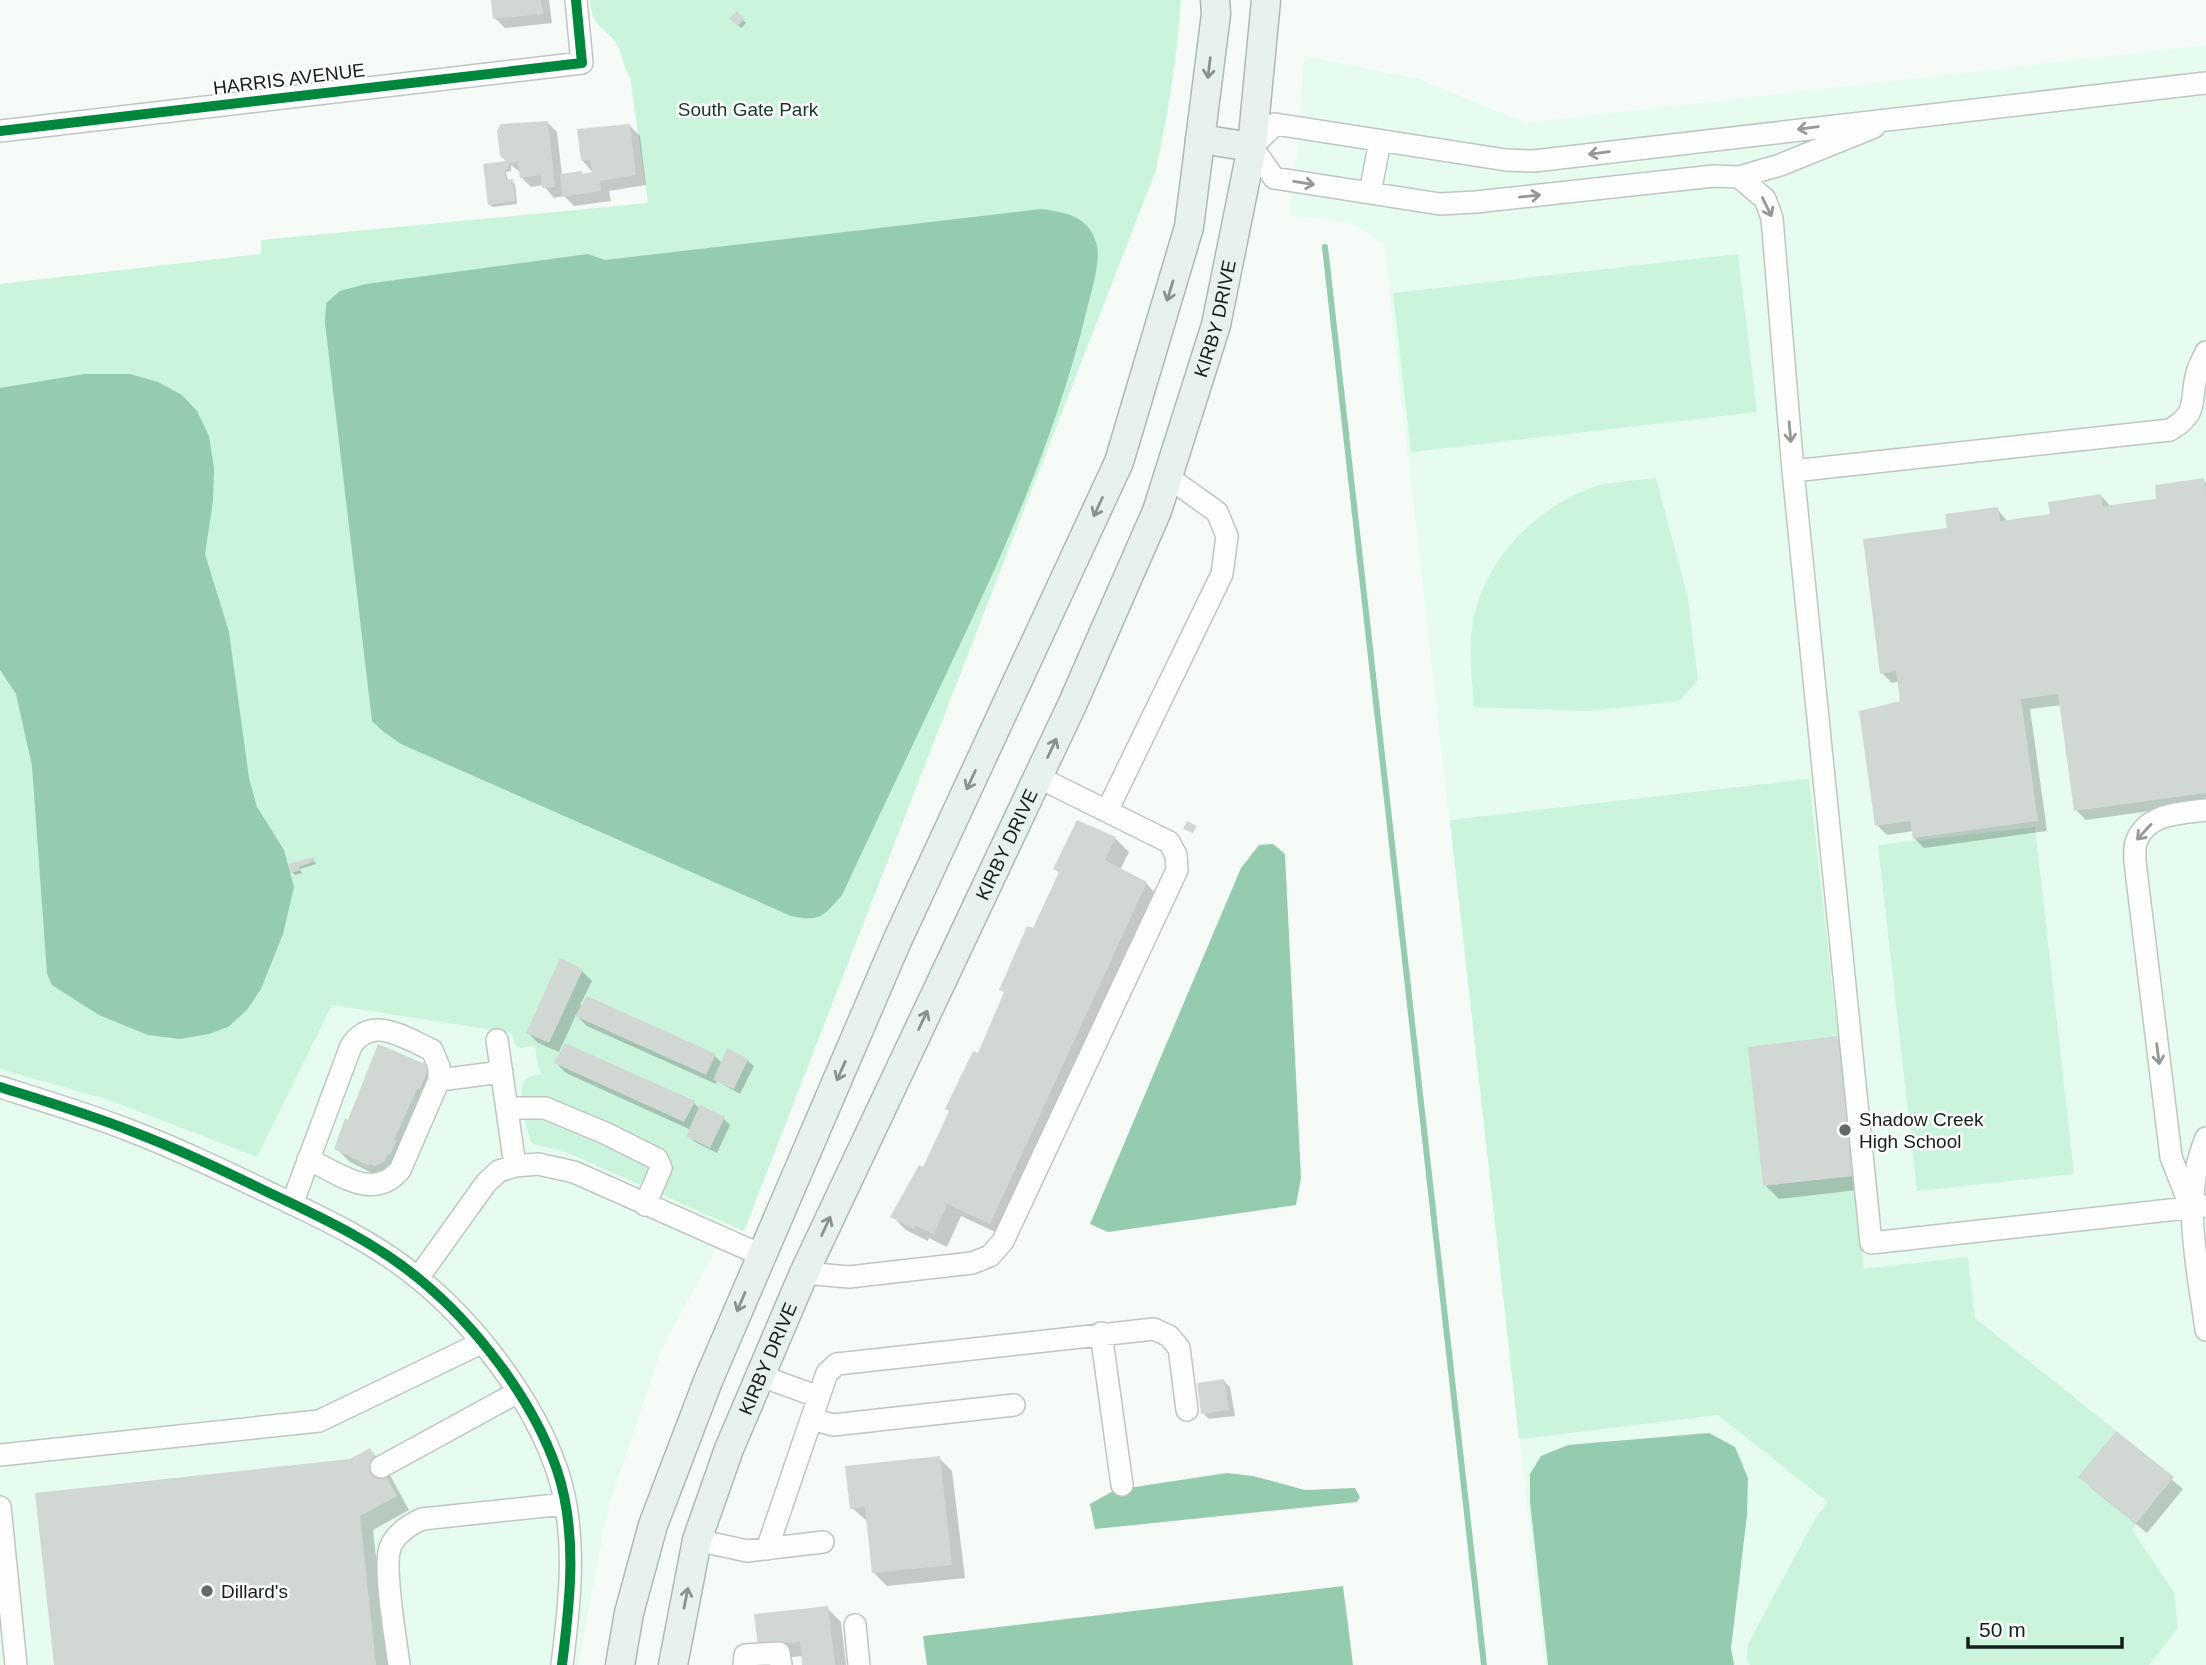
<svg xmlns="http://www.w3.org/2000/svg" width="2206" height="1665" viewBox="0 0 2206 1665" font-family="Helvetica,sans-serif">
<rect width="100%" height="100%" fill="#f6fbf8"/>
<path fill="#e6fcef" d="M 2206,45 L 2206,1665 L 1545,1665 L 1384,244 L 1352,223 L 1289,215 L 1297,154 L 1304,56 L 1419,79 L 1525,123 Z
M 332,1005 L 512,1033 L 516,1045 L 521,1048 L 535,1046 L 538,1067 L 540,1069 L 541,1074 L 530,1076 L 521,1090 L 528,1136 L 651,1191 L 730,1223 L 661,1350 L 608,1508 L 578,1665 L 0,1665 L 0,1069 L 109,1100 Z"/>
<path fill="#cbf4dc" d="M 590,0 L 1181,0 C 1177,58 1168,113 1156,170 L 744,1231 L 563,1151 L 536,1145 L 531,1142 C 527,1132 517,1089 525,1080 C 529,1076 535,1075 541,1074 L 540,1069 L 538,1068 L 535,1046 L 521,1048 L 515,1045 L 512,1033 L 332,1005 L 257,1157 L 109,1100 L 0,1069 L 0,284 L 261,254 L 261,240 L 648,203 L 630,77 C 623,68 624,61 620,51 C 610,26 593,34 590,0 Z
M 1738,254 L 1757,412 L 1411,452 L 1393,293 Z
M 1656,478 L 1688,598 L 1698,680 L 1679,701 L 1589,711 L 1474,707 C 1472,679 1468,650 1473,622 C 1483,563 1533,510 1588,489 C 1608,481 1634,481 1656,478 Z
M 1809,779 L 1864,1269 L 1968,1257 L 1975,1318 L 2174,1477 L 2132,1530 L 2174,1592 L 2178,1628 L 2149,1665 L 1750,1665 L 1747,1660 L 1748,1644 L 1815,1519 L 1828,1502 L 1718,1415 L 1519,1439 L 1450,820 Z
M 2035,827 L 2074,1174 L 1917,1191 L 1878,845 Z"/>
<path fill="#95cbae" d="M 1041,209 C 1065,212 1088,216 1096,242 C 1102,259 1091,292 1087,309 C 1057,435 1003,554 948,670 C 913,745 877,820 842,895 C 823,917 820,922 791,916 L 401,744 L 384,732 L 372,721 L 325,323 L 326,303 L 340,291 L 366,284 L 588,254 L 605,260 Z
M 85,374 L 130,374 L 158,382 L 182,395 L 197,411 L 209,436 L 214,468 L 213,501 L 205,554 L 229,632 L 249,778 L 257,807 L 284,850 L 294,887 L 283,934 L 261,989 L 247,1010 L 228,1027 L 209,1034 L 180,1039 L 148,1035 L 99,1015 L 52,985 L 47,974 L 32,766 L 16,694 L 0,670 L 0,388 Z
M 1273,844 L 1285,854 L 1301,1178 L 1296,1205 L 1108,1232 L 1090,1224 L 1241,868 L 1259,845 Z
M 1709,1433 L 1735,1447 L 1748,1478 L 1747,1515 L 1731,1648 L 1734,1665 L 1548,1665 L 1530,1502 L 1530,1474 L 1541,1456 L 1568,1445 Z
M 1227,1473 L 1253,1476 L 1305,1490 L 1355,1488 L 1360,1497 L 1357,1502 L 1095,1529 L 1090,1504 L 1115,1490 Z
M 1343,1586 L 1353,1665 L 927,1665 L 923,1636 Z"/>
<path fill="#0003" d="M 493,0 L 549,0 L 552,23 L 505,28 L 495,18 Z
M 737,13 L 746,23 L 741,28 L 732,18 Z
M 547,122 L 557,132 L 562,175 L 581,173 L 584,175 L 594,174 L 582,160 L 630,126 L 640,136 L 646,185 L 609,191 L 611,201 L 574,206 L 564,196 L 554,198 L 543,185 L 531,187 L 521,177 L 521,173 L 511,165 L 511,171 L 506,172 L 508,181 L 512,181 L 515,184 L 517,204 L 492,207 L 490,204 L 485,165 L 509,162 Z
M 2203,480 L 2206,483 L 2206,803 L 2086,820 L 2076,810 L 2062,705 L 2030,709 L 2047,831 L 1924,848 L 1914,838 L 1913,831 L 1887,835 L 1877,825 L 1902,702 L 1900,681 L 1892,683 L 1882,673 L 1949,530 L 1997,509 L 2008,522 L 2052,515 L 2101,496 L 2111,507 L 2158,500 Z
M 1115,838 L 1129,852 L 1120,870 L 1146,883 L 1159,897 L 1004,1236 L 961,1216 L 947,1247 L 929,1238 L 928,1241 L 906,1230 L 893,1217 L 924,1170 L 978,1055 L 1005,993 L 1001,989 L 1034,931 L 1060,874 L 1056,869 Z
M 313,859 L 316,864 L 300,869 L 302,873 L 295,875 L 292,872 L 290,865 Z
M 582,971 L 592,981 L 580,1005 L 583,1006 L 588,998 L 715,1056 L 722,1063 L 747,1060 L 754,1066 L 740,1094 L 717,1081 L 716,1084 L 587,1026 L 576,1015 L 559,1052 L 538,1043 L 528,1033 Z
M 1837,1038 L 1851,1052 L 1866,1189 L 1779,1199 L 1765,1185 Z
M 566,1046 L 694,1103 L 700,1109 L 724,1119 L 730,1125 L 717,1153 L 695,1142 L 688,1136 L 691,1130 L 566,1073 L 556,1063 Z
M 429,1068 L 433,1102 L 382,1178 L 350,1162 L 336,1148 L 349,1122 Z
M 1224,1381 L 1230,1387 L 1235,1416 L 1209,1419 L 1203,1413 Z
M 2116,1433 L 2183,1489 L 2147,1533 L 2090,1487 Z
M 370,1450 L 384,1464 L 409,1510 L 373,1530 L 388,1665 L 56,1665 Z
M 939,1458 L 952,1471 L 965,1578 L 887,1586 L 874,1573 L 868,1522 L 852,1508 Z
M 827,1608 L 841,1622 L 846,1665 L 804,1665 L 803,1656 L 773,1659 L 759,1646 Z"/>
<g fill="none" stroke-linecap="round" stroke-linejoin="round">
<path stroke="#95cbae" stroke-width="6" d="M 1325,247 L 1484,1665"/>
</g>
<path fill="#d1d8d4" d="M 491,0 L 541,0 L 543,14 L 493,19 Z
M 737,11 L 745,19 L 737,26 L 729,18 Z
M 548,121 L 555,187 L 542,188 L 541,175 L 520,178 L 518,162 L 509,163 L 509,169 L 505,170 L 506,180 L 513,179 L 515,201 L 488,205 L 483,164 L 506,161 L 500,156 L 497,131 L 500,124 Z
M 630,124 L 636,175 L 600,181 L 601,191 L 562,197 L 560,174 L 582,171 L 582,174 L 592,172 L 590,160 L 581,161 L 577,129 Z
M 2204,478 L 2206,492 L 2206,793 L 2074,811 L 2058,694 L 2021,699 L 2038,821 L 1913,838 L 1910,821 L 1875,826 L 1859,711 L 1900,701 L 1896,671 L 1880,674 L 1863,539 L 1947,528 L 1945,514 L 1998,507 L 2000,521 L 2050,514 L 2048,502 L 2101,494 L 2103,506 L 2156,499 L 2155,485 Z
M 1077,820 L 1116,837 L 1105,860 L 1147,882 L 990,1224 L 947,1204 L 934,1234 L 916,1226 L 914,1229 L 890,1217 L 919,1165 L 923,1167 L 949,1111 L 945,1109 L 973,1051 L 978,1053 L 1004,992 L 999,990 L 1027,926 L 1033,928 L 1059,872 L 1053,869 Z
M 1187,821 L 1197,826 L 1193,833 L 1183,829 Z
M 313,857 L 315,861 L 299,867 L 301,870 L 291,873 L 288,864 Z
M 560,958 L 583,969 L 549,1043 L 526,1033 Z
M 587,996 L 716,1054 L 706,1075 L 575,1016 Z
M 1838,1036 L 1854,1176 L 1763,1186 L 1748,1047 Z
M 565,1043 L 695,1101 L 684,1122 L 554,1063 Z
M 378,1044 L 430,1066 L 420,1089 L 417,1089 L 394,1140 L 397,1140 L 390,1155 L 388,1154 L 384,1162 L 375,1166 L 370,1164 L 369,1166 L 334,1149 L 345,1118 L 348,1120 Z
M 727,1048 L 748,1059 L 734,1089 L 713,1080 Z
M 700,1105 L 725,1117 L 710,1148 L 686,1136 Z
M 1224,1379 L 1229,1410 L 1201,1414 L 1197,1383 Z
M 2116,1431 L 2174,1477 L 2136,1524 L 2078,1477 Z
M 370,1448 L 397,1496 L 360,1516 L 376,1665 L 54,1665 L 35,1493 L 350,1459 Z
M 940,1456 L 952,1565 L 872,1573 L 865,1507 L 850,1509 L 845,1466 Z
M 828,1606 L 835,1665 L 802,1665 L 800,1642 L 758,1646 L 754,1614 Z"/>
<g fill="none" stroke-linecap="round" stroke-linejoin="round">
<defs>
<path id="minor" d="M 2206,83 L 1534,161 L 1506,160 L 1275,124 L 1252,147 L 1274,178 L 1440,204 L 1476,202 L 1714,176 L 1739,177 L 1765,199 L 1772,218 L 1793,471 L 2170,430 C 2200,412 2189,402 2197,373 C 2199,366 2203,359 2206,352
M 0,131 L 582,63 L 576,0
M 1739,177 L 1780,165 L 1874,127
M 1370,193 L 1380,141
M 1793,471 L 1871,1243 L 2206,1206
M 1107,811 L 1222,574 L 1227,536 L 1217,512 L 1168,477
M 497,1040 L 515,1166
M 439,1080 L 502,1072
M 0,1087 C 44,1101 88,1114 131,1131 C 181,1150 228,1173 276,1196 C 325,1219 377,1244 418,1278 C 476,1325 533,1400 557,1470 C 578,1532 570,1602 562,1665
M 507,1108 L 545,1108 L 605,1133 L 657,1159 L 661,1168 L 645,1205
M 2206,1138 C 2180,1199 2198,1267 2206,1330
M 292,1204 L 351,1046 C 372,1014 405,1038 432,1050 L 439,1067 L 439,1080 L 400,1170 C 373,1202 338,1173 308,1159
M 2191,1208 L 2171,1157 L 2135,862 C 2135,855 2134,845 2137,840 C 2148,813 2182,813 2206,810
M 804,1273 L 849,1277 L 972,1263 L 990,1256 L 1003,1241 L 1177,870 L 1176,855 L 1169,842 L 1038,777
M 418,1278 L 486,1183 L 499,1171 L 515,1166 L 538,1164 L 574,1172 L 761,1255
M 1101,1333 L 1122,1485
M 761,1376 L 819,1397
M 812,1419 L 833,1425 L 1014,1405
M 0,1455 L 319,1421 L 481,1343
M 381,1467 L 518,1392
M 0,1507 L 16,1665
M 697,1540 L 747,1551 L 823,1542
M 767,1549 L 827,1373 L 837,1364 L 1154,1329 L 1169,1336 L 1179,1348 L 1187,1410
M 855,1625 L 859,1665
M 399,1665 C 396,1640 383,1569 390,1548 C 395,1534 409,1525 422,1519 L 565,1504
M 744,1665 L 745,1655 L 779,1653 L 781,1665"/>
<g id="major">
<path d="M 1200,139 L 1252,147"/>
<path d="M 620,1665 L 629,1613 L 653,1525 L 708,1381 L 897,941 L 1119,462 L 1189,227 L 1216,14 L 1215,0"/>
<path id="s1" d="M 673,1665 L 697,1540 L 729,1449 L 804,1273 L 1072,705 L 1157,511 L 1216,325 L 1252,147 L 1266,0"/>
</g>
</defs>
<use href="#minor" stroke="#bfc6c2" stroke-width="24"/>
<use href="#major" stroke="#a9bbb2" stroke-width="31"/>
<use href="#minor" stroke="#fefefe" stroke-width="21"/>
<use href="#major" stroke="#e8f2ed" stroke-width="28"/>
<defs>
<path id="cycleway" d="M 0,131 L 582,63 L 576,0
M 0,1087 C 44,1101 88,1114 131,1131 C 181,1150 228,1173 276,1196 C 325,1219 377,1244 418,1278 C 476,1325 533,1400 557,1470 C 578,1532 570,1602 562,1665"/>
</defs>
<use href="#cycleway" stroke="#fff" stroke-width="15"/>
<use href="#cycleway" stroke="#00873e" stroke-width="10"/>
</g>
<defs><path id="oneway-shaft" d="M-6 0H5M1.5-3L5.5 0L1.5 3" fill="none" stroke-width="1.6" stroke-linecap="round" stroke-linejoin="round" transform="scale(1.75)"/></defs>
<g stroke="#89938d">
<use href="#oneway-shaft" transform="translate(1209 68) rotate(97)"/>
<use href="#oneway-shaft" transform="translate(1170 291) rotate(107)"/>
<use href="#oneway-shaft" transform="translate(1098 507) rotate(115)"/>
<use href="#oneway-shaft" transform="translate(1052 748) rotate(-65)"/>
<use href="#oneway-shaft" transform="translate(971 780) rotate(115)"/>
<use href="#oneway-shaft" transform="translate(923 1020) rotate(-65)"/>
<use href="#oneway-shaft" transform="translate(841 1071) rotate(114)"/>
<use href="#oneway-shaft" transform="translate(826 1226) rotate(-65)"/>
<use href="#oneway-shaft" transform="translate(741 1302) rotate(113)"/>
<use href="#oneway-shaft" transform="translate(686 1598) rotate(-79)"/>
</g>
<g stroke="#959996">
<use href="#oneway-shaft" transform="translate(1808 128) rotate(173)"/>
<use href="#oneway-shaft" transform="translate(1599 153) rotate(173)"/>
<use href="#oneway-shaft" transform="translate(1304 183) rotate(9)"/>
<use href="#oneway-shaft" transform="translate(1530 196) rotate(-6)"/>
<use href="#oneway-shaft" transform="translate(1767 207) rotate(64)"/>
<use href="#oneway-shaft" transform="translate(1790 432) rotate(85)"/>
<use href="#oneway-shaft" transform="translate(2144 832) rotate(133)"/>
<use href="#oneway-shaft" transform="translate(2158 1054) rotate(83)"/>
</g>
<g fill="#636b66" stroke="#fff" stroke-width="2.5">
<circle cx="1845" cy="1130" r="7"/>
<circle cx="207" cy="1591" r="7"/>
</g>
<g text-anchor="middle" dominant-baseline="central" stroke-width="5" stroke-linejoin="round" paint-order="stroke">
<g font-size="19" fill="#141e18" stroke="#fff">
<text transform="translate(289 79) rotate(-7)">HARRIS AVENUE</text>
<text stroke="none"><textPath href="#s1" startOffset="1456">KIRBY DRIVE</textPath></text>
<text stroke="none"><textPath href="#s1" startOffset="889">KIRBY DRIVE</textPath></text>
<text stroke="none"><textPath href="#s1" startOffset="322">KIRBY DRIVE</textPath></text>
</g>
<g font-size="19" fill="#153726" stroke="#fff">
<text x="748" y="109">South Gate Park</text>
</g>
<g font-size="19" fill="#141e18" stroke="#fff" text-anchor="start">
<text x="1859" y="1119">Shadow Creek<tspan x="1859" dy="22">High School</tspan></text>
<text x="221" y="1591">Dillard's</text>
</g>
</g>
<path d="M1968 1637v10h154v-10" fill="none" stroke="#141e18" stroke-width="3.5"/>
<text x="1979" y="1637" font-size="21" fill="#141e18" stroke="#ffffff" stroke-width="5" paint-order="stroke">50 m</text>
</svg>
